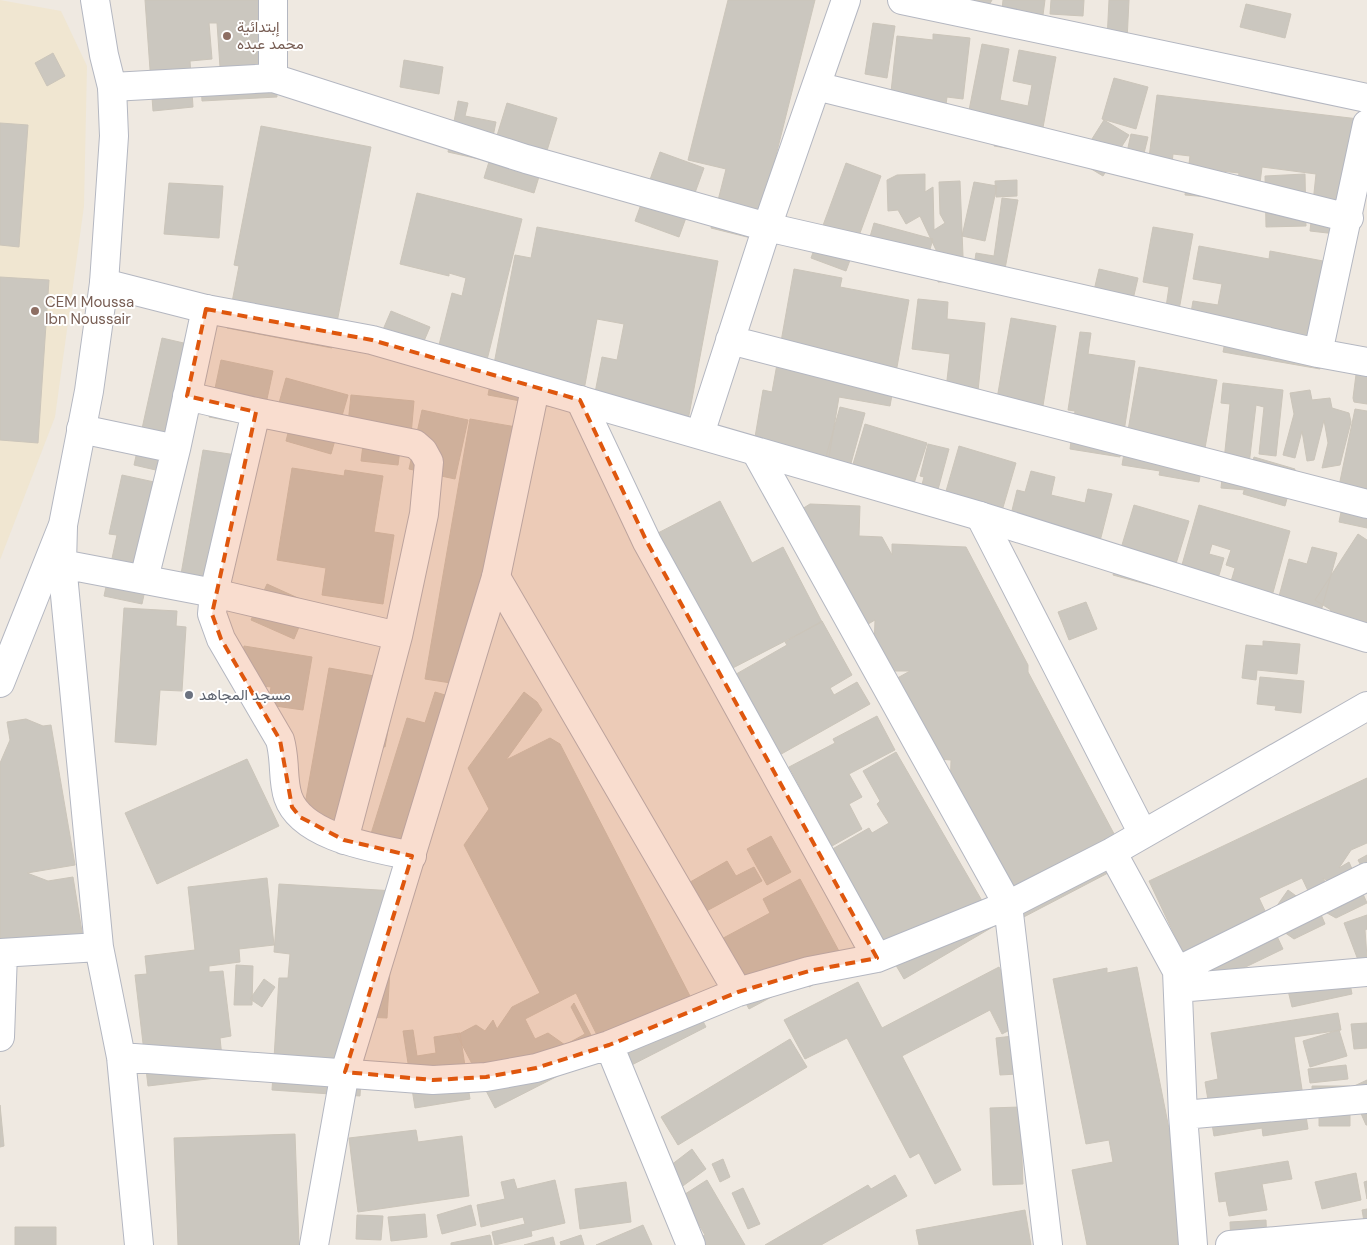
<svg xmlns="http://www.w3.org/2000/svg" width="1367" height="1245" viewBox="0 0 1367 1245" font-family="'DM Sans',Vazirmatn,sans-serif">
<rect width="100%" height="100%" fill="#efe9e1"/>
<path fill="#f0e6d1" d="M 0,0 L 61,11 L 87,66 L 84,206 L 55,417 L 0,560 Z"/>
<path fill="#cbc7bf" stroke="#cbc5ba" d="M 145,0 L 270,0 L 277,97 L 202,101 L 200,69 L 220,67 L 217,23 L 209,23 L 212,59 L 190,61 L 193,107 L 153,111 Z
M 728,0 L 815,0 L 755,239 L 711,228 L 726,169 L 688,160 Z
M 966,0 L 992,0 L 984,14 Z
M 1003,0 L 1045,0 L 1043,15 L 1002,10 Z
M 1051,0 L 1084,0 L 1083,16 L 1050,14 Z
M 1109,0 L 1129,0 L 1127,41 L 1107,40 Z
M 1246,4 L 1291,14 L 1285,38 L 1240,27 Z
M 873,23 L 895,26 L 887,78 L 865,74 Z
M 933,34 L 970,38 L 963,99 L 947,97 L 943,127 L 891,119 L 894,92 L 891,92 L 897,36 L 933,40 Z
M 982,44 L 1009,49 L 1000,100 L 1028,106 L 1032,85 L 1013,81 L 1019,50 L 1056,57 L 1039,149 L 1018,150 L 994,146 L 995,142 L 964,136 Z
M 53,53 L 65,76 L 47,86 L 35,63 Z
M 404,60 L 443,67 L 439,94 L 400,87 Z
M 1114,78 L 1148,87 L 1136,129 L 1102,119 Z
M 1157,95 L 1367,120 L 1354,236 L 1310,231 L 1316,174 L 1262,167 L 1257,207 L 1235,204 L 1239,173 L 1212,170 L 1209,197 L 1185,195 L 1190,156 L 1173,154 L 1170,184 L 1146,181 Z
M 458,101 L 468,103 L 465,116 L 496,122 L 488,161 L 448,152 Z
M 507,103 L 557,118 L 534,193 L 484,178 Z
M 1104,120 L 1129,135 L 1103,176 L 1078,161 Z
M 0,123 L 28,125 L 19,247 L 0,245 Z
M 261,126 L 371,147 L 332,348 L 227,328 L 239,266 L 234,265 Z
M 1131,134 L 1148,137 L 1139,174 L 1123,170 Z
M 660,152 L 704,168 L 679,237 L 635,221 Z
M 846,163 L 881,176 L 846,271 L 811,258 Z
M 925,174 L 925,192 L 933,187 L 934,230 L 945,223 L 940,214 L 939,182 L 960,181 L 964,281 L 938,282 L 937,252 L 920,216 L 906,224 L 898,210 L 888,211 L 887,180 L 897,175 Z
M 1305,174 L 1306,226 L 1266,227 L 1265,176 Z
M 1017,180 L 1017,196 L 996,197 L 995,181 Z
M 974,182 L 997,186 L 985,241 L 962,236 Z
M 169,183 L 223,186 L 219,238 L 164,234 Z
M 417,193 L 522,219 L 485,368 L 436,357 L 452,293 L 462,296 L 466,278 L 449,273 L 449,276 L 400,264 Z
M 1002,198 L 1018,200 L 1001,290 L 971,285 L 976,253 L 994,256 Z
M 874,223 L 933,239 L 922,277 L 863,261 Z
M 537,227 L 718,261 L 686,431 L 591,413 L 602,357 L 617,360 L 624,324 L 597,319 L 580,412 L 488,395 L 515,255 L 531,258 Z
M 1153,227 L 1193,234 L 1179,310 L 1166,307 L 1169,287 L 1143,282 Z
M 1199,246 L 1269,259 L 1270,251 L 1339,264 L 1320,369 L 1223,352 L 1226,337 L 1188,330 L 1193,301 L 1218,305 L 1222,284 L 1193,279 Z
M 794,269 L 842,278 L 840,287 L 909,300 L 890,406 L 839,397 L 828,463 L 753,449 L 763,390 L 772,392 Z
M 1099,269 L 1138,278 L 1131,308 L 1092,299 Z
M 0,277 L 49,280 L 38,443 L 0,440 Z
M 918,299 L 948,302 L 947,319 L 985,323 L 976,410 L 944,406 L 950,354 L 912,349 Z
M 391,311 L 430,327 L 418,355 L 379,339 Z
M 1011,318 L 1056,326 L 1040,424 L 994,416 Z
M 1080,332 L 1091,333 L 1088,354 L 1135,361 L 1120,457 L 1070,449 L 1075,411 L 1068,410 Z
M 162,338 L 201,347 L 173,474 L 134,465 Z
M 1359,351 L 1367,351 L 1367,404 L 1354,402 L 1353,398 Z
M 221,360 L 273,371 L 261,427 L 209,417 Z
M 1139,367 L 1217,380 L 1199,482 L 1159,475 L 1160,471 L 1122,465 Z
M 286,378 L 348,395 L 331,454 L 286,441 L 290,425 L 274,421 Z
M 1223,383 L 1283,390 L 1276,456 L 1259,454 L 1264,407 L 1256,405 L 1246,490 L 1221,488 L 1230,404 L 1221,403 Z
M 1310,390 L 1312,400 L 1330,398 L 1332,408 L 1349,413 L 1351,422 L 1340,465 L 1322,468 L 1328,443 L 1324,420 L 1314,460 L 1307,461 L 1302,431 L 1295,458 L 1283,455 L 1294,414 L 1290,393 Z
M 351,395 L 414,401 L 411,435 L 402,434 L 398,465 L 361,461 L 363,445 L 346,443 Z
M 840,407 L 865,413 L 848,474 L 823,467 Z
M 1355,409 L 1367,411 L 1367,528 L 1339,522 L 1346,488 L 1339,486 Z
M 422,410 L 468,420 L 455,479 L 409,469 Z
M 470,419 L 522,428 L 477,687 L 425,679 Z
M 865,424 L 927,443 L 909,499 L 848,481 Z
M 928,444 L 949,449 L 933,508 L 917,504 L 924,477 L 920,476 Z
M 959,446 L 1016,463 L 997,528 L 940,512 Z
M 203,450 L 243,456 L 218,597 L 178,591 Z
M 1254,457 L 1295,469 L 1285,506 L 1243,494 Z
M 292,468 L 344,476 L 345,470 L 383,476 L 374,532 L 394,535 L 383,604 L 322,595 L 326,568 L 277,560 Z
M 1031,471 L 1055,477 L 1051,495 L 1085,503 L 1088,489 L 1112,494 L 1095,561 L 1005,539 L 1017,490 L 1025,492 Z
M 122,475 L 168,485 L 142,604 L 104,596 L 117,535 L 109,534 Z
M 720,501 L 752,563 L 783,547 L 822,622 L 727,671 L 656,534 Z
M 810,504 L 860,506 L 859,536 L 882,537 L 892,555 L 892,544 L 966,547 L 1028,665 L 1028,672 L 1129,862 L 1018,920 L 950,791 L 951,760 L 937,759 L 874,691 L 910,671 L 886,671 L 874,648 L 875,620 L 858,630 L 802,509 Z
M 1134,505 L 1189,521 L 1168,590 L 1113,575 Z
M 1199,505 L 1290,531 L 1269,607 L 1227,595 L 1235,568 L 1226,565 L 1231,550 L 1212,544 L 1209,554 L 1224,558 L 1213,596 L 1176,586 Z
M 1358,534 L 1367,540 L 1367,625 L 1323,622 L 1331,610 L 1315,600 Z
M 1312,547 L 1337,553 L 1317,626 L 1274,615 L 1289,559 L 1307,564 Z
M 267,584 L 309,603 L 294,639 L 251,620 Z
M 1086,602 L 1097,629 L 1069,640 L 1058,612 Z
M 124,608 L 177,611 L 176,626 L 186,627 L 182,691 L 160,690 L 156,745 L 115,742 Z
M 822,621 L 852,675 L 830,688 L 834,695 L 857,682 L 870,704 L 776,757 L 731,677 L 787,645 L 785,642 Z
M 1263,641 L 1300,644 L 1297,674 L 1257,670 L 1256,680 L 1242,678 L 1246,645 L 1263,646 Z
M 244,646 L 312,657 L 303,710 L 268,705 L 271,687 L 254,685 L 257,670 L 241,668 Z
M 329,668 L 397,680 L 385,747 L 356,742 L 339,840 L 300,833 Z
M 1260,677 L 1304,681 L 1301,713 L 1275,710 L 1276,706 L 1257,704 Z
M 435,692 L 462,700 L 416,850 L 370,837 L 407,718 L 425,723 Z
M 524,692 L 537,702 L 542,710 L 506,760 L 550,738 L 560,744 L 706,1027 L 616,1073 L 576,993 L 525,1019 L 535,1039 L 548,1033 L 565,1045 L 585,1034 L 571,1007 L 574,1003 L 601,1054 L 495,1108 L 457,1035 L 476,1025 L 485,1031 L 493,1020 L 497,1029 L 512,1007 L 540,993 L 464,845 L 489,809 L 468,768 Z
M 877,716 L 895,750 L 849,774 L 862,797 L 849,804 L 862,829 L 832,846 L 789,767 L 835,743 L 833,739 Z
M 26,719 L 43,726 L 51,725 L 75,865 L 27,873 L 48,881 L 73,877 L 85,950 L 0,964 L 0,763 L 10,740 L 7,722 Z
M 896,752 L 996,925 L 904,979 L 829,851 L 869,828 L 872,833 L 889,823 L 877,804 L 880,801 L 863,771 Z
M 247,759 L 279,826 L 157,884 L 125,813 Z
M 1367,778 L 1367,843 L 1351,850 L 1339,868 L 1349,862 L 1367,903 L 1336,918 L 1327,913 L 1342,891 L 1323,878 L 1333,897 L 1317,905 L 1325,924 L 1294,939 L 1284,932 L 1274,910 L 1288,890 L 1318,912 L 1302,878 L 1259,898 L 1283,949 L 1200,989 L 1149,881 Z
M 771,836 L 791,872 L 767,885 L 747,849 Z
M 1367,855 L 1367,877 L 1358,860 Z
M 727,861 L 736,876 L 754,867 L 762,881 L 701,914 L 685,885 Z
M 267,878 L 274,945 L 239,949 L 240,962 L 209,966 L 209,972 L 223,971 L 231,1036 L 220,1038 L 224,1077 L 148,1086 L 135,975 L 147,974 L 145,956 L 195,950 L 188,887 Z
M 800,879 L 847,966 L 809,987 L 805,979 L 749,1009 L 714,943 L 770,913 L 763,899 Z
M 279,884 L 395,891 L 387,1018 L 365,1017 L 360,1096 L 272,1090 L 279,978 L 288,978 L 290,954 L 274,952 Z
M 1367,915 L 1367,929 L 1365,930 L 1367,957 L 1358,960 L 1344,923 Z
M 236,965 L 253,966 L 252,1005 L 234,1005 Z
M 999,967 L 1027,1021 L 1002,1034 L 990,1010 L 902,1056 L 961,1170 L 935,1184 L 919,1153 L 910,1158 L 847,1038 L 805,1059 L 784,1020 L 858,982 L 882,1028 Z
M 1137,967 L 1192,1245 L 1087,1245 L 1072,1170 L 1113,1162 L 1109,1140 L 1086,1144 L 1053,979 L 1107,968 L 1107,973 Z
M 1347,968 L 1352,994 L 1292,1007 L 1286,982 Z
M 264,979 L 275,987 L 262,1007 L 250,999 Z
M 1338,1013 L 1341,1030 L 1294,1037 L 1308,1129 L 1263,1136 L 1262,1128 L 1214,1136 L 1205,1082 L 1218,1079 L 1211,1033 Z
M 1367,1023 L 1367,1048 L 1354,1049 L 1351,1024 Z
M 413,1030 L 417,1056 L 436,1053 L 434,1037 L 460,1033 L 470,1099 L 415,1108 L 403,1031 Z
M 1339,1030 L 1347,1056 L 1310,1067 L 1303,1041 Z
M 1013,1036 L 1017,1074 L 1000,1075 L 996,1038 Z
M 790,1039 L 807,1067 L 678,1145 L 661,1117 Z
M 1346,1065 L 1348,1079 L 1310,1083 L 1308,1069 Z
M 1367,1080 L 1367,1125 L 1366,1125 L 1350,1088 Z
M 1312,1086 L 1350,1086 L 1350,1126 L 1319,1126 L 1319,1104 L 1312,1104 Z
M 0,1105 L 4,1146 L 0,1147 Z
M 1020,1107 L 1023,1184 L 993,1185 L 990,1108 Z
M 416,1130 L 418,1142 L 462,1136 L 469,1196 L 358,1212 L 349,1138 Z
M 295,1134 L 299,1245 L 178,1245 L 174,1138 Z
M 692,1149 L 706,1169 L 676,1191 L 662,1172 Z
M 723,1159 L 730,1177 L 720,1182 L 712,1164 Z
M 1288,1161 L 1292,1179 L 1262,1184 L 1267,1210 L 1229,1216 L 1226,1201 L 1219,1202 L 1215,1173 Z
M 1356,1173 L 1361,1200 L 1322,1209 L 1315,1182 Z
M 895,1175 L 907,1196 L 821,1245 L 765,1245 L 868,1185 L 871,1189 Z
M 514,1179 L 517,1189 L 555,1180 L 565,1223 L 531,1231 L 532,1236 L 495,1245 L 492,1232 L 525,1224 L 523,1217 L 481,1227 L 477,1205 L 505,1199 L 501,1182 Z
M 707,1180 L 745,1245 L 691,1245 L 690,1243 L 705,1235 L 682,1196 Z
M 1367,1181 L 1367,1199 L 1364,1182 Z
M 626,1182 L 631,1222 L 580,1229 L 575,1189 Z
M 743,1188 L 760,1224 L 748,1229 L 732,1193 Z
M 471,1205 L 476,1225 L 442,1234 L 437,1215 Z
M 1367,1209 L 1367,1238 L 1362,1210 Z
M 1025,1210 L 1031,1245 L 919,1245 L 916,1230 Z
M 425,1214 L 427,1237 L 391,1241 L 388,1217 Z
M 357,1215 L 383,1216 L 381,1240 L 356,1239 Z
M 1266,1220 L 1267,1245 L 1231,1245 L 1230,1222 Z
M 643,1225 L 652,1245 L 596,1245 Z
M 15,1227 L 56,1227 L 56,1245 L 15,1245 Z
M 490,1235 L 492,1245 L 451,1245 L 451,1243 Z
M 581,1235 L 584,1245 L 561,1245 L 560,1242 Z
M 553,1237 L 555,1245 L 524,1245 Z"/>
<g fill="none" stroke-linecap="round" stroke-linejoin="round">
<defs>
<path id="minor" d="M 273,0 L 273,78
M 902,0 L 1367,98
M 816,86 L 1349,218
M 112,87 L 273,78 L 526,159 L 767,227 L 1318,353 L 1367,362
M 730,340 L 1367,504
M 1318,353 L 1367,124
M 187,396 L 256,412 L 415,444 L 423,451 L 429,462 L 424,514 L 398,636 L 344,840
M 580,400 L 647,542 L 877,958
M 256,412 L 214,593 L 212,614 L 221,639 L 280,740 C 286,761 282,779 288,797 C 302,838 376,848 412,856
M 81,429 L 176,449
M 700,434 L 767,227 L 846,0
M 756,452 L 1008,905 L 1048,1245
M 980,516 L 1142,832
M 63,526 L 62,564 L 99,947 L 121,1057 L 139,1245
M 62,564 L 214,593 L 398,636
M 496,577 L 738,992
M 144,579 L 176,449 L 206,309
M 1112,852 L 1177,971 L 1183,1115 L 1193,1245
M 0,953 L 99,947
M 1177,971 L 1367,877
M 1178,988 L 1367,972
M 0,1037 L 3,953
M 609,1045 L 691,1245
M 121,1057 L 433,1080 L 486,1077 L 536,1068 L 609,1045 L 738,992 L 809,971 L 877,958 L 1008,905 L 1112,852 L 1367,706
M 1183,1115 L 1367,1099
M 1230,1245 L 1367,1233"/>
<path id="tertiary" d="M 104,283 L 206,309 L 372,340 L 980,516 L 1367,638
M 314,1245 L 345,1072 L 496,577 L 535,389"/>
<path id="secondary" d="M 0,683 L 63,525 L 89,391 L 104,283 L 114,136 L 112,87 L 104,55 L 95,0"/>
</defs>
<use href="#minor" stroke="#b4b7c1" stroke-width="30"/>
<use href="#tertiary" stroke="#b4b7c1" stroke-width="30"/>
<use href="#secondary" stroke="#b4b7c1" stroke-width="30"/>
<use href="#minor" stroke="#fff" stroke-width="28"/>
<use href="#tertiary" stroke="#fff" stroke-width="28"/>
<use href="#secondary" stroke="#fff" stroke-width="28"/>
</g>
<path fill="#df570e" fill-opacity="0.2" stroke="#df570e" stroke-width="4" stroke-dasharray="10 6" stroke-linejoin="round" d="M 206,309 L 372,340 L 580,400 L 647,542 L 877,958 L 809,971 L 738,992 L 609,1045 L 536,1068 L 486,1077 L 433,1080 L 345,1072 L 412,856 L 344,840 L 300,817 L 292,807 L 280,740 L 221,639 L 212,614 L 256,412 L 187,396 Z"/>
<g fill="#8d6e63" stroke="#fff" stroke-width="2">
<circle cx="227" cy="36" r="5"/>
<circle cx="35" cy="311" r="5"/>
</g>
<circle fill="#6b7280" stroke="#fff" stroke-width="2" cx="189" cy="695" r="5"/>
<g text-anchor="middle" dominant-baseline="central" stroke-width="4" stroke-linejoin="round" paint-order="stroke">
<g font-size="15" fill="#785e54" stroke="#fff" text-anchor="start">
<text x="237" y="27">إبتدائية<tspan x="237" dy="17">محمد عبده</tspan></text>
<text x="45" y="302">CEM Moussa<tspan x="45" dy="17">Ibn Noussair</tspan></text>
</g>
<g font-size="15" fill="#5b616d" stroke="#fff" text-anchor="start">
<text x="199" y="695">مسجد المجاهد</text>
</g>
</g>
</svg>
